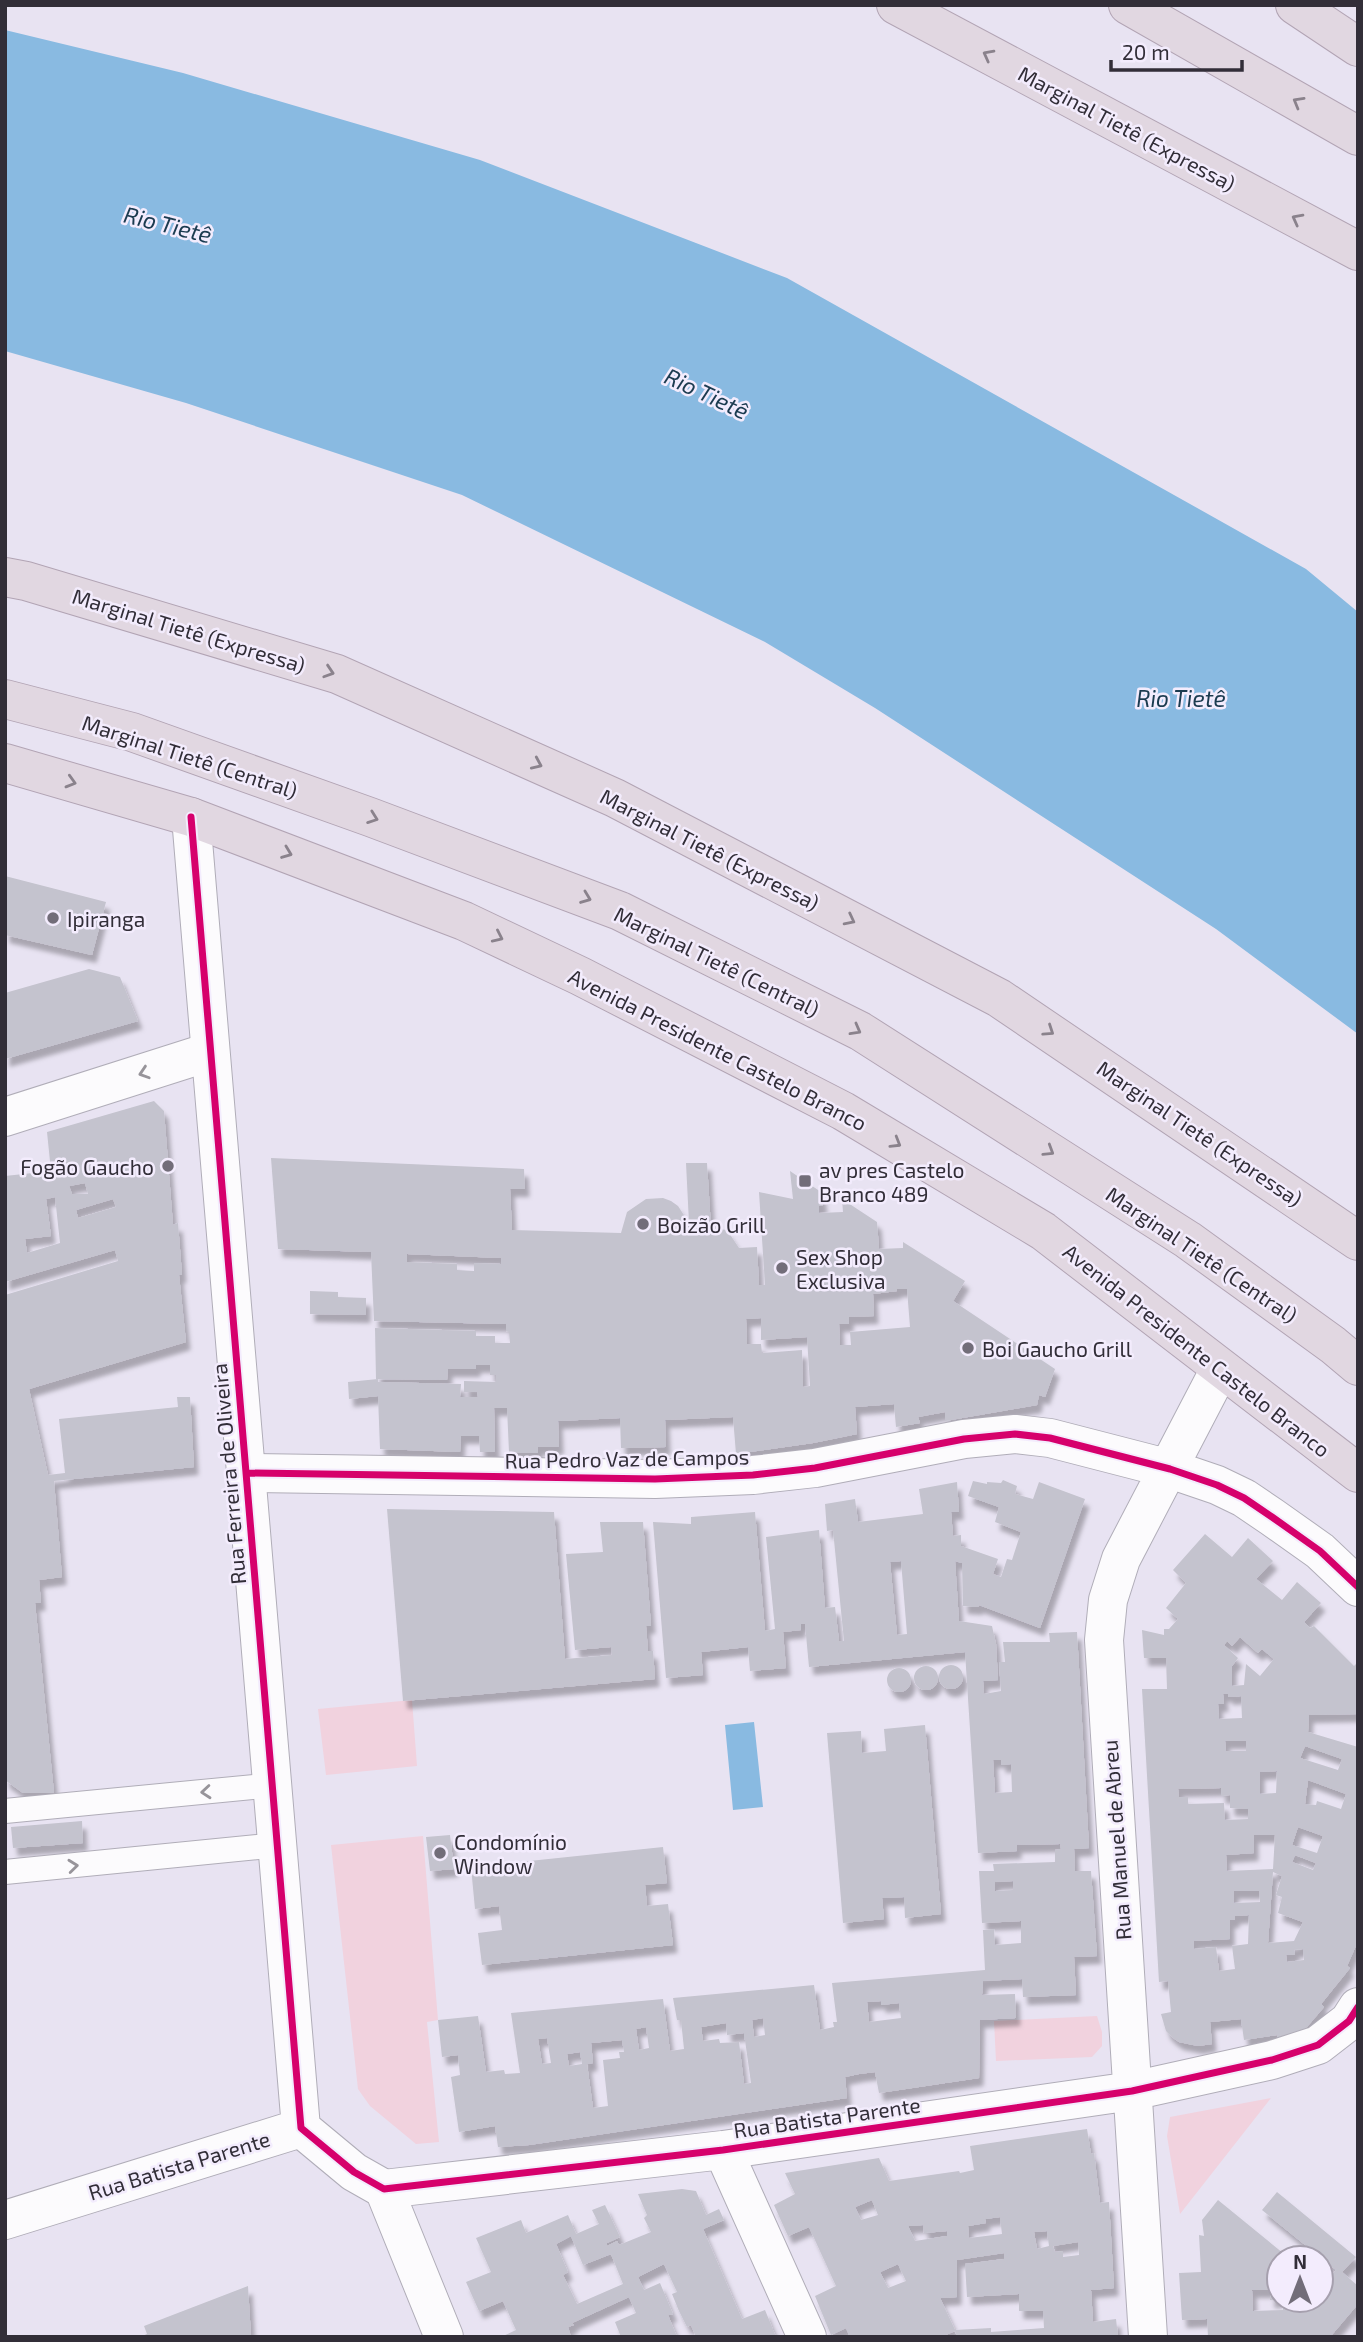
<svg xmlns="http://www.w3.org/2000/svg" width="1363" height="2342" viewBox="0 0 1363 2342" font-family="'Exo 2',sans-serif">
<defs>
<filter id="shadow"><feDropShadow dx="4.5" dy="8" stdDeviation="2" flood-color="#0004"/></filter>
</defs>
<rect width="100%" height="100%" fill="#e8e3f2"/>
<path fill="#f1d2de" d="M 412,1700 L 417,1766 L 326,1775 L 318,1709 Z
M 423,1836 L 438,2020 L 427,2022 L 439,2142 L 416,2144 L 370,2106 L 358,2089 L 331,1845 Z
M 1097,2016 L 1102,2032 L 1102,2046 L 1092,2057 L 996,2061 L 994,2021 Z
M 1271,2098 L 1180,2214 L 1167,2136 L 1170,2117 Z"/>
<path fill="#89bae1" d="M 5,30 L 183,73 L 480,160 L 787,278 L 1306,569 L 1358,612 L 1358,1034 L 1216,929 L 875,708 L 765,642 L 462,495 L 186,403 L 5,351 Z
M 754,1722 L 763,1807 L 733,1810 L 725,1725 Z"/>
<path fill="#c4c3ce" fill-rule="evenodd" filter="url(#shadow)" d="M 5,876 L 106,902 L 92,955 L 5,935 Z
M 89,969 L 120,977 L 138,1021 L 5,1059 L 5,993 Z
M 154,1101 L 164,1111 L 173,1225 L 178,1223 L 182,1275 L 179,1275 L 186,1342 L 29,1389 L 48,1475 L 65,1473 L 59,1419 L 178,1407 L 177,1397 L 190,1397 L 194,1467 L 54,1481 L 62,1577 L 39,1580 L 41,1603 L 35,1603 L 54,1793 L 23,1793 L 5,1780 L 5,1295 L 118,1261 L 115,1250 L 5,1282 L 5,1176 L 51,1171 L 47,1132 ZM 85,1183 L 88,1194 L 72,1194 L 69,1186 ZM 55,1197 L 60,1243 L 27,1253 L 25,1239 L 51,1236 L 46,1199 ZM 113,1199 L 116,1207 L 78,1218 L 76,1210 Z
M 271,1158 L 524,1169 L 525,1189 L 510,1189 L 512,1230 L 621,1233 L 627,1212 L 646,1199 L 663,1198 L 671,1201 L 678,1206 L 689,1223 L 686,1163 L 707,1163 L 711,1228 L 727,1230 L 739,1248 L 757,1247 L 759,1285 L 765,1285 L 759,1192 L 793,1199 L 790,1171 L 821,1192 L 823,1206 L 819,1206 L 819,1213 L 843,1212 L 842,1199 L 877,1222 L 879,1249 L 903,1248 L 903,1242 L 965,1281 L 953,1301 L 1055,1369 L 1045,1397 L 1039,1395 L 1037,1405 L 945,1421 L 945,1412 L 918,1417 L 920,1423 L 896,1427 L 894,1404 L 855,1407 L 857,1434 L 813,1443 L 736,1454 L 733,1417 L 665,1420 L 666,1447 L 621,1448 L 620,1418 L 558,1421 L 559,1447 L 538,1447 L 538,1453 L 509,1452 L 507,1408 L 494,1408 L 495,1452 L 480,1452 L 479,1436 L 461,1436 L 460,1452 L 380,1449 L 378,1396 L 349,1399 L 348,1382 L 378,1379 L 378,1382 L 461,1384 L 460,1397 L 478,1397 L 477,1392 L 464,1392 L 464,1381 L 496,1382 L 496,1375 L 490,1375 L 490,1365 L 476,1365 L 476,1369 L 448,1369 L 447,1380 L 376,1379 L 375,1328 L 476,1331 L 476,1336 L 495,1336 L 495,1343 L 510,1343 L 509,1332 L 506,1331 L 506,1324 L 374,1321 L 371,1252 L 278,1249 ZM 407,1254 L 501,1258 L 501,1264 L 474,1263 L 474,1271 L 457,1270 L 457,1264 L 407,1262 ZM 897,1289 L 907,1289 L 910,1327 L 850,1332 L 851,1345 L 840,1345 L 839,1324 L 849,1324 L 849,1317 L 874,1316 L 873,1294 L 897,1291 ZM 761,1318 L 761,1340 L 807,1337 L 810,1386 L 803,1387 L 802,1350 L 762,1353 L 761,1344 L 747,1344 L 746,1319 Z
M 310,1291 L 338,1292 L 338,1297 L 366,1298 L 366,1315 L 310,1314 Z
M 1003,1480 L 1017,1486 L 1015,1494 L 1033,1499 L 1039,1482 L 1085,1499 L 1040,1628 L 979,1605 L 978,1607 L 963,1606 L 962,1563 L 955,1561 L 959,1621 L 992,1626 L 996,1644 L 998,1680 L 983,1681 L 984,1694 L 1001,1691 L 999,1662 L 1005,1662 L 1003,1642 L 1050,1642 L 1049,1633 L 1077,1632 L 1089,1848 L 1074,1849 L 1075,1871 L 1091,1871 L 1097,1956 L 1074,1957 L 1076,1995 L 1023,1997 L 1022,1979 L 983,1981 L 982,1995 L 1015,1994 L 1016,2018 L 980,2020 L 979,2078 L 879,2093 L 875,2072 L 859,2074 L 845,2077 L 847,2098 L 529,2145 L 498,2147 L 495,2126 L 459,2132 L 451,2077 L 460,2075 L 458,2055 L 442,2057 L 438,2020 L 478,2016 L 486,2072 L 504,2070 L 505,2074 L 520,2073 L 511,2013 L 663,1999 L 670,2051 L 684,2049 L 681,2020 L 677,2020 L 673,1998 L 814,1985 L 820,2030 L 834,2027 L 833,2022 L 837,2022 L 832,1983 L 985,1970 L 983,1930 L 994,1929 L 995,1945 L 1021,1943 L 1021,1921 L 982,1923 L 979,1871 L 994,1871 L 993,1864 L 1055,1862 L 1055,1850 L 1061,1849 L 1060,1844 L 1017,1845 L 1017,1851 L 978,1853 L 965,1652 L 809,1667 L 805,1624 L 801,1624 L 801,1630 L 783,1632 L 786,1668 L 750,1671 L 748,1647 L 701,1652 L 703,1675 L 666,1678 L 653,1522 L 691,1524 L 691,1517 L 755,1512 L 765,1631 L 775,1629 L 766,1537 L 819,1530 L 825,1608 L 835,1607 L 839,1641 L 844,1641 L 833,1530 L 827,1531 L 825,1504 L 855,1499 L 858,1522 L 923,1514 L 919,1489 L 957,1482 L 959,1512 L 951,1512 L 953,1536 L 961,1535 L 961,1546 L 998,1559 L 993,1574 L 1001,1577 L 1007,1559 L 1012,1560 L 1021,1532 L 995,1522 L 999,1507 L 968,1496 L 973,1481 L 987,1484 L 987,1482 L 1001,1483 ZM 901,1561 L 907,1634 L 897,1635 L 890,1562 ZM 993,1760 L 1001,1760 L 1001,1765 L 1011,1764 L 1012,1792 L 995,1793 ZM 1013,1881 L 1013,1890 L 995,1891 L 995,1882 ZM 881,2001 L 881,2005 L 899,2003 L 901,2018 L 869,2022 L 867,2002 ZM 763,2018 L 765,2035 L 754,2037 L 752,2020 ZM 726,2023 L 727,2035 L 744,2033 L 751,2083 L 744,2084 L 739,2042 L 720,2043 L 719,2039 L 703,2041 L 701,2027 ZM 646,2027 L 649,2048 L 639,2050 L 636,2029 ZM 547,2038 L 551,2063 L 542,2064 L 538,2039 ZM 622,2040 L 624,2052 L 619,2052 L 620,2058 L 603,2060 L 608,2106 L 593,2108 L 587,2064 L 593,2063 L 591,2043 ZM 580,2052 L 582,2064 L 569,2066 L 567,2054 Z
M 387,1509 L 554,1512 L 565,1659 L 612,1655 L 611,1647 L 575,1650 L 566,1554 L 603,1552 L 600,1522 L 643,1522 L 651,1626 L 646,1626 L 648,1651 L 653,1651 L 655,1679 L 403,1701 Z
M 1205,1534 L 1232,1557 L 1248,1538 L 1273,1561 L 1256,1579 L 1282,1600 L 1297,1582 L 1321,1603 L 1304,1622 L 1310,1628 L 1314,1626 L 1354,1666 L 1358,1662 L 1358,1714 L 1309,1715 L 1308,1732 L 1358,1747 L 1358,1941 L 1347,1966 L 1350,1968 L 1321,2004 L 1324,2007 L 1306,2028 L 1278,2040 L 1277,2035 L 1244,2040 L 1241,2019 L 1210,2022 L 1212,2044 L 1198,2046 L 1179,2042 L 1172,2037 L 1166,2031 L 1161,2014 L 1171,2012 L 1168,1981 L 1159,1982 L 1142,1689 L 1167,1689 L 1166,1658 L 1144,1658 L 1142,1630 L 1164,1635 L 1164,1629 L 1169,1629 L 1178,1619 L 1166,1608 L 1186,1583 L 1173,1570 ZM 1240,1637 L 1258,1653 L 1262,1649 L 1274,1659 L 1260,1676 L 1246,1664 L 1244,1685 L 1232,1686 L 1232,1666 L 1238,1658 L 1224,1645 L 1227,1641 L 1232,1646 ZM 1223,1694 L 1228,1694 L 1228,1697 L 1241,1696 L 1242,1718 L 1219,1719 L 1218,1704 L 1224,1704 ZM 1225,1741 L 1246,1741 L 1246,1751 L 1226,1751 ZM 1305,1746 L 1342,1759 L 1338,1770 L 1300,1758 ZM 1277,1771 L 1276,1793 L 1260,1794 L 1260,1772 ZM 1308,1780 L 1346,1794 L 1341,1809 L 1317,1801 L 1316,1805 L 1305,1804 ZM 1221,1788 L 1221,1796 L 1230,1795 L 1230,1808 L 1248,1809 L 1248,1819 L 1225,1820 L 1224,1803 L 1188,1804 L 1188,1797 L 1179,1797 L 1178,1789 ZM 1298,1827 L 1323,1836 L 1317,1853 L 1292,1845 ZM 1254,1835 L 1275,1835 L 1273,1869 L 1227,1871 L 1226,1855 L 1254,1853 ZM 1295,1855 L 1316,1863 L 1313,1870 L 1292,1862 ZM 1273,1872 L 1282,1876 L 1276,1895 L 1282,1897 L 1278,1913 L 1303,1922 L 1294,1941 L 1268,1943 ZM 1234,1891 L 1259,1891 L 1260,1902 L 1234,1903 ZM 1249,1915 L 1248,1944 L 1232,1946 L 1235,1969 L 1219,1971 L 1216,1947 L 1194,1949 L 1194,1941 L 1230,1939 L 1230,1920 L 1235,1920 L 1235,1916 ZM 1303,1949 L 1304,1960 L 1287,1962 L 1286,1955 L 1295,1955 L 1294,1950 Z
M939 1677a12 12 0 1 1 24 0a12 12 0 1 1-24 0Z
M914 1678a12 12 0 1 1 24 0a12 12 0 1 1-24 0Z
M887 1680a12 12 0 1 1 24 0a12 12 0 1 1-24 0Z
M 925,1725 L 941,1914 L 905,1918 L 904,1897 L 882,1898 L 884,1919 L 843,1923 L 827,1733 L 861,1731 L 862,1753 L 886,1751 L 884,1729 Z
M 82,1821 L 83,1843 L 13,1848 L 11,1827 Z
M 450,1835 L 454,1869 L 430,1871 L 426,1837 Z
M 663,1847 L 667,1883 L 645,1885 L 647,1906 L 668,1904 L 673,1945 L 482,1965 L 478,1933 L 502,1930 L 499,1906 L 475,1909 L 471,1867 Z
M 1087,2129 L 1091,2154 L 1094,2153 L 1100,2203 L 1109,2202 L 1114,2288 L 1091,2290 L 1093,2322 L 1116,2319 L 1118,2337 L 957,2337 L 955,2331 L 941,2337 L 850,2337 L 846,2328 L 831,2335 L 815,2296 L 836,2286 L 809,2227 L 788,2236 L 774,2205 L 795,2194 L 785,2173 L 879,2158 L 889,2181 L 959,2171 L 960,2173 L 974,2170 L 970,2146 ZM 872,2200 L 878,2215 L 861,2220 L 855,2207 ZM 1000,2217 L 1002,2234 L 969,2238 L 968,2226 L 986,2223 L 985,2219 ZM 923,2225 L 924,2233 L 947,2231 L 947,2236 L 915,2241 L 908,2226 ZM 1047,2231 L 1049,2246 L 1037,2249 L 1034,2232 ZM 1078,2242 L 1079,2255 L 1063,2257 L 1063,2251 L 1055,2252 L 1053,2246 ZM 1004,2253 L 1004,2259 L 965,2264 L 967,2297 L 1019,2294 L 1019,2311 L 1043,2311 L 1044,2328 L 991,2332 L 991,2328 L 955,2330 L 940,2298 L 957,2297 L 957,2260 ZM 898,2264 L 906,2281 L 888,2288 L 880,2272 Z
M 682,2189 L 696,2191 L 706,2215 L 719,2209 L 724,2220 L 703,2229 L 742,2319 L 765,2310 L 776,2337 L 696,2337 L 691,2325 L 687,2327 L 679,2311 L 672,2294 L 677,2292 L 664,2264 L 638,2277 L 644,2290 L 660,2283 L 673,2314 L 668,2315 L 677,2337 L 621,2337 L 615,2322 L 636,2313 L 629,2297 L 572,2323 L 574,2325 L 568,2327 L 571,2337 L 501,2337 L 516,2330 L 503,2301 L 479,2311 L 466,2282 L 491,2272 L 476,2238 L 521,2220 L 526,2233 L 568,2215 L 576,2234 L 599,2224 L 592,2210 L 605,2205 L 620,2237 L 607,2243 L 607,2246 L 617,2241 L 619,2245 L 651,2232 L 644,2218 L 647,2215 L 638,2194 ZM 571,2236 L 583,2265 L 611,2254 L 623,2284 L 577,2304 L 563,2275 L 568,2272 L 556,2244 Z
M 1277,2192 L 1356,2257 L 1342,2272 L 1358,2286 L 1358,2304 L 1330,2337 L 1208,2337 L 1207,2319 L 1182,2320 L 1179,2273 L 1201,2272 L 1199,2235 L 1204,2236 L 1202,2220 L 1218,2200 L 1289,2258 L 1279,2258 L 1279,2300 L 1270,2300 L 1270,2290 L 1252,2290 L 1253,2311 L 1283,2310 L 1282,2300 L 1321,2300 L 1321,2287 L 1336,2270 L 1262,2210 Z
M 248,2286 L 251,2337 L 140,2337 L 147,2334 L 144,2326 Z"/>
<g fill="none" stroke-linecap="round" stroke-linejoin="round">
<defs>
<path id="lane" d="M 5,1811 L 274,1785
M 5,1872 L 278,1845"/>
<path id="street" d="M 5,1117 L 209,1052
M 246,1473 L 655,1479 L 753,1475 L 815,1468 L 964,1439 L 1015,1434 L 1050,1438 L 1170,1469 L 1217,1485 L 1244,1498 L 1272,1517 L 1320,1551 L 1358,1587
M 723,2150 L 807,2337
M 384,2189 L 723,2150 L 1132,2091 L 1272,2060 L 1318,2045 L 1349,2021 L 1358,2007
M 1148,2337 L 1104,1640 L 1108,1600 L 1121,1559 L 1220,1369"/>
<path id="secondary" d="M 191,817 L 301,2128
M 301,2128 L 354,2172 L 384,2189 L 444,2337
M 5,2220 L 301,2128"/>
<path id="highway" d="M 896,5 L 1358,251
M 1128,5 L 1358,136
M 1295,5 L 1358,47
M 5,577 L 26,581 L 337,674 L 615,798 L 999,998 L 1358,1241
M 5,699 L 132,732 L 370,817 L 620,911 L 860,1031 L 1188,1240 L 1333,1345 L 1358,1366
M 5,763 L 191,817 L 464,921 L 580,976 L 843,1111 L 1043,1231 L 1358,1473"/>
</defs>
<use href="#lane" stroke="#b0adb8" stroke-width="26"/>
<use href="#street" stroke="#b0adb8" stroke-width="40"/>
<use href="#secondary" stroke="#b0adb8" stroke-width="40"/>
<use href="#highway" stroke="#b2a4b4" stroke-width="40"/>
<use href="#lane" stroke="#fcfbfd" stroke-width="24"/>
<use href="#street" stroke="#fcfbfd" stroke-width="38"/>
<use href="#secondary" stroke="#fcfbfd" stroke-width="38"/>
<use href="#highway" stroke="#e1d7e1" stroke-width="38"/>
<defs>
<path id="cycleway" d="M 191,817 L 301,2128 L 354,2172 L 384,2189 L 445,2182 L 723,2150 L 1132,2091 L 1272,2060 L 1318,2045 L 1349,2021 L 1358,2007
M 246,1473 L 655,1479 L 753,1475 L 815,1468 L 964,1439 L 1015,1434 L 1050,1438 L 1170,1469 L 1217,1485 L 1244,1498 L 1272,1517 L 1320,1551 L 1358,1587"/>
</defs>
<use href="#cycleway" stroke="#f3ecfd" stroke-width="11"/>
<use href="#cycleway" stroke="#d6006c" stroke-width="7"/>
</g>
<defs><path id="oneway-chevron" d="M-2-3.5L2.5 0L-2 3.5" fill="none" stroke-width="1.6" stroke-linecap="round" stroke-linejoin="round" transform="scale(1.75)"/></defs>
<g stroke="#8a828c">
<use href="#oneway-chevron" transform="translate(988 55) rotate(-152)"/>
<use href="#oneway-chevron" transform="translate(1298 102) rotate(-150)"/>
<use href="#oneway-chevron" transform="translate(1297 219) rotate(-152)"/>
<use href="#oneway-chevron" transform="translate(329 672) rotate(18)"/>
<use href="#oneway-chevron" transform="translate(537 764) rotate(24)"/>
<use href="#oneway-chevron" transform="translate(71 782) rotate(16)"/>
<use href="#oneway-chevron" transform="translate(373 818) rotate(20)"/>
<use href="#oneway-chevron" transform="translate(287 853) rotate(21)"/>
<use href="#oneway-chevron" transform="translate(586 898) rotate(21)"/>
<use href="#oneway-chevron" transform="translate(850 920) rotate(27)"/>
<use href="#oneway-chevron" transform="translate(498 937) rotate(25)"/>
<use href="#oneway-chevron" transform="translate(856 1030) rotate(29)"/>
<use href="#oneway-chevron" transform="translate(1049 1031) rotate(34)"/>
<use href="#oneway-chevron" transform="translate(896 1143) rotate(31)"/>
<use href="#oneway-chevron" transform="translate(1049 1151) rotate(32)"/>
</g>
<g stroke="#97949a">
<use href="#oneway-chevron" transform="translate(144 1073) rotate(162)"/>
<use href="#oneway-chevron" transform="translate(206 1792) rotate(175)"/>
<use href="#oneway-chevron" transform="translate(73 1866) rotate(-6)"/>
</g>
<g fill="#726d79" stroke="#f3ecfd" stroke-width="2.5">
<circle cx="53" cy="918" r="7"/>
<circle cx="168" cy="1166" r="7"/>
<rect x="798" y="1174" width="14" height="14" rx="3.5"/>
<circle cx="643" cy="1224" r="7"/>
<circle cx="782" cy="1268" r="7"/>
<circle cx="968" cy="1348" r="7"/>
<circle cx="440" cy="1853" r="7"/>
</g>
<g text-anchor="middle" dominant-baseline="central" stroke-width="5" stroke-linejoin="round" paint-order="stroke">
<g font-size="21" fill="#322e38" stroke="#f3ecfd">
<text transform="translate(1127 128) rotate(28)">Marginal Tietê (Expressa)</text>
<text transform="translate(189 630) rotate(17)">Marginal Tietê (Expressa)</text>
<text transform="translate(190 756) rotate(18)">Marginal Tietê (Central)</text>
<text transform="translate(710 849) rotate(27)">Marginal Tietê (Expressa)</text>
<text transform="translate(717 961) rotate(26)">Marginal Tietê (Central)</text>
<text transform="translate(718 1049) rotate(27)">Avenida Presidente Castelo Branco</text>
<text transform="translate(1200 1133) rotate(34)">Marginal Tietê (Expressa)</text>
<text transform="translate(1202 1254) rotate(34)">Marginal Tietê (Central)</text>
<text transform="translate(1197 1350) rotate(38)">Avenida Presidente Castelo Branco</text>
<text transform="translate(627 1458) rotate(-1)">Rua Pedro Vaz de Campos</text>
<text transform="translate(228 1474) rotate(-95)">Rua Ferreira de Oliveira</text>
<text transform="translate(1116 1840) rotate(-94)">Rua Manuel de Abreu</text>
<text transform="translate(827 2117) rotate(-8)">Rua Batista Parente</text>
<text transform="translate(179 2165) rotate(-17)">Rua Batista Parente</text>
</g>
<g font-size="21" fill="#322e38" stroke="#f3ecfd" text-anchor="start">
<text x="67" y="918">Ipiranga</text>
<text x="154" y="1166" text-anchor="end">Fogão Gaucho</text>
<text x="819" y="1169">av pres Castelo<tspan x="819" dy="24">Branco 489</tspan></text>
<text x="657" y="1224">Boizão Grill</text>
<text x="796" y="1256">Sex Shop<tspan x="796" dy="24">Exclusiva</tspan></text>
<text x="982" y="1348">Boi Gaucho Grill</text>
<text x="454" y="1841">Condomínio<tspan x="454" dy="24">Window</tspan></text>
</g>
<g font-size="23" font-style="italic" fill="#1b3b50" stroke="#f3ecfd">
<text transform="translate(168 224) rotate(14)">Rio Tietê</text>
<text transform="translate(707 393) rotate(25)">Rio Tietê</text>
<text x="1181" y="698">Rio Tietê</text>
</g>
</g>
<rect width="1363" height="2342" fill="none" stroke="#322e38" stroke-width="14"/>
<g transform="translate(1300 2279)"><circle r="33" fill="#f3ecfd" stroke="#a6a0ae" stroke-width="2"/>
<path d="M0-5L12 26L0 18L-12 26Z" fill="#726d79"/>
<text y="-10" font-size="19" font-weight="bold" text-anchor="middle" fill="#322e38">N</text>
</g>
<path d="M1111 60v10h131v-10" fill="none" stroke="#322e38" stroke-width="3.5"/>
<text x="1122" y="60" font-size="21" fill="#322e38" stroke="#f3ecfd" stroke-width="5" paint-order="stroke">20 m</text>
</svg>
